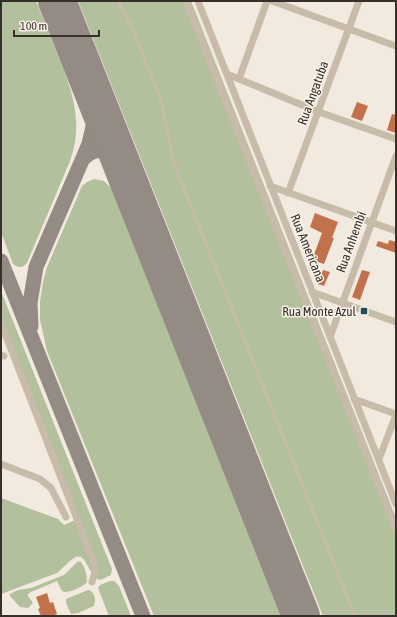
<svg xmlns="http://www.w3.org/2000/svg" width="397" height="617" viewBox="0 0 397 617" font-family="'Asap Condensed',sans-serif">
<rect width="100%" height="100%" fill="#f2eade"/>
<path fill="#b2c09e" d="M 1,1 L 36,1 C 43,18 50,36 57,53 C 72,89 84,122 70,161 L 27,263 C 23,268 18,268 13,264 L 1,232 Z
M 78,1 L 191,1 L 396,518 L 396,616 L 323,616 Z
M 94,179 L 104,181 L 111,188 L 281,616 L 154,616 L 47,351 L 40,320 L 40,302 L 43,282 L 47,267 L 82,186 L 87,182 Z
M 1,291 L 112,569 L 111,575 L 100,580 C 88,576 86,550 74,558 C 68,562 63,568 57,573 L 1,594 L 1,498 L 58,519 L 64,525 L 75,520 L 1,333 Z
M 80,561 C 85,566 87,575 87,582 C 84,586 70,593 64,592 C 60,590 59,584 57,581 L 31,592 L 28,594 L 28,596 L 33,603 L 28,608 L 20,607 L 10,596 L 10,594 L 18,590 L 31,588 L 64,575 L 77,562 Z
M 110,581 L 114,581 L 119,586 L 131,616 L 109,616 L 98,588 L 100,585 Z
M 88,590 L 91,591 C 95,595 96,600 94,606 L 78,613 L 71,614 L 66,603 L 66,599 Z"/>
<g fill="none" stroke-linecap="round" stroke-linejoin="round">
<path stroke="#948c84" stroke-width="15" d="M 82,160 C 94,147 108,147 121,160
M 1,261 L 143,616
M 31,326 L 30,303 L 36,267 L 89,144 L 95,118 L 95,96"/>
<path stroke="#948c84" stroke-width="38" d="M 57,1 L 301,616"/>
</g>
<path fill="#c1724d" d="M 357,102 L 368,106 L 362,121 L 351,117 Z
M 392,114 L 396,115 L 396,133 L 387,130 Z
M 315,213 L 338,222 L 332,238 L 334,238 L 324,264 L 312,260 L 322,233 L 310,227 Z
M 389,240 L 396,242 L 396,253 L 376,246 L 378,241 L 388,244 Z
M 323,270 L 330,272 L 324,286 L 318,284 Z
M 362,270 L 370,272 L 360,300 L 352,297 Z
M 47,593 L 50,603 L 53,602 L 57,614 L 52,616 L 41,616 L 38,609 L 40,608 L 36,597 Z"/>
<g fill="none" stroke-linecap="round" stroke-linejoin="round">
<path stroke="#c9bbaa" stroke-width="3.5" d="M 118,1 L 131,25 L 162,103 L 172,155 L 177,171 L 355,616"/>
<path stroke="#c9bbaa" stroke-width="7" d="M 186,1 L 396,529
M 198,1 L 396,504
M 272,1 L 396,46
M 227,74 L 319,112 L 396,139
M 239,79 L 267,1
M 270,186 L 396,231
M 288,193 L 359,1
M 312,292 L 396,322
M 1,323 L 94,563 L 95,572 L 92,582
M 330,337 L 396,156
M 1,355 L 4,356
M 354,399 L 396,414
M 379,459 L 396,415
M 1,464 L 40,479 L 51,488 L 66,517"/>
</g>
<rect fill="#204f57" stroke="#f9f3ea" stroke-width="1.5" x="360" y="307" width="8" height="8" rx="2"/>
<g text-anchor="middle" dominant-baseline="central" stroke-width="3" stroke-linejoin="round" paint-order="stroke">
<g font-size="13" fill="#372f29" stroke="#f9f3ea">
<text transform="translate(313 93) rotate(-70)">Rua Angatuba</text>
<text transform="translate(351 242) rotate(-70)">Rua Anhembi</text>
<text transform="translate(308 248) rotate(68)">Rua Americana</text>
</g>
<g font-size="13" fill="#372f29" stroke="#f9f3ea" text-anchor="end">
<text x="356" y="311">Rua Monte Azul</text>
</g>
</g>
<rect width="397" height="617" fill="none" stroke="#372f29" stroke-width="4"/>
<path d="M14 30v6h85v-6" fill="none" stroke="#372f29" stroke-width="2"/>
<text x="20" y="30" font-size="12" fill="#372f29" stroke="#f9f3ea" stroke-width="3" paint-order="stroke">100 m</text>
</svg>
